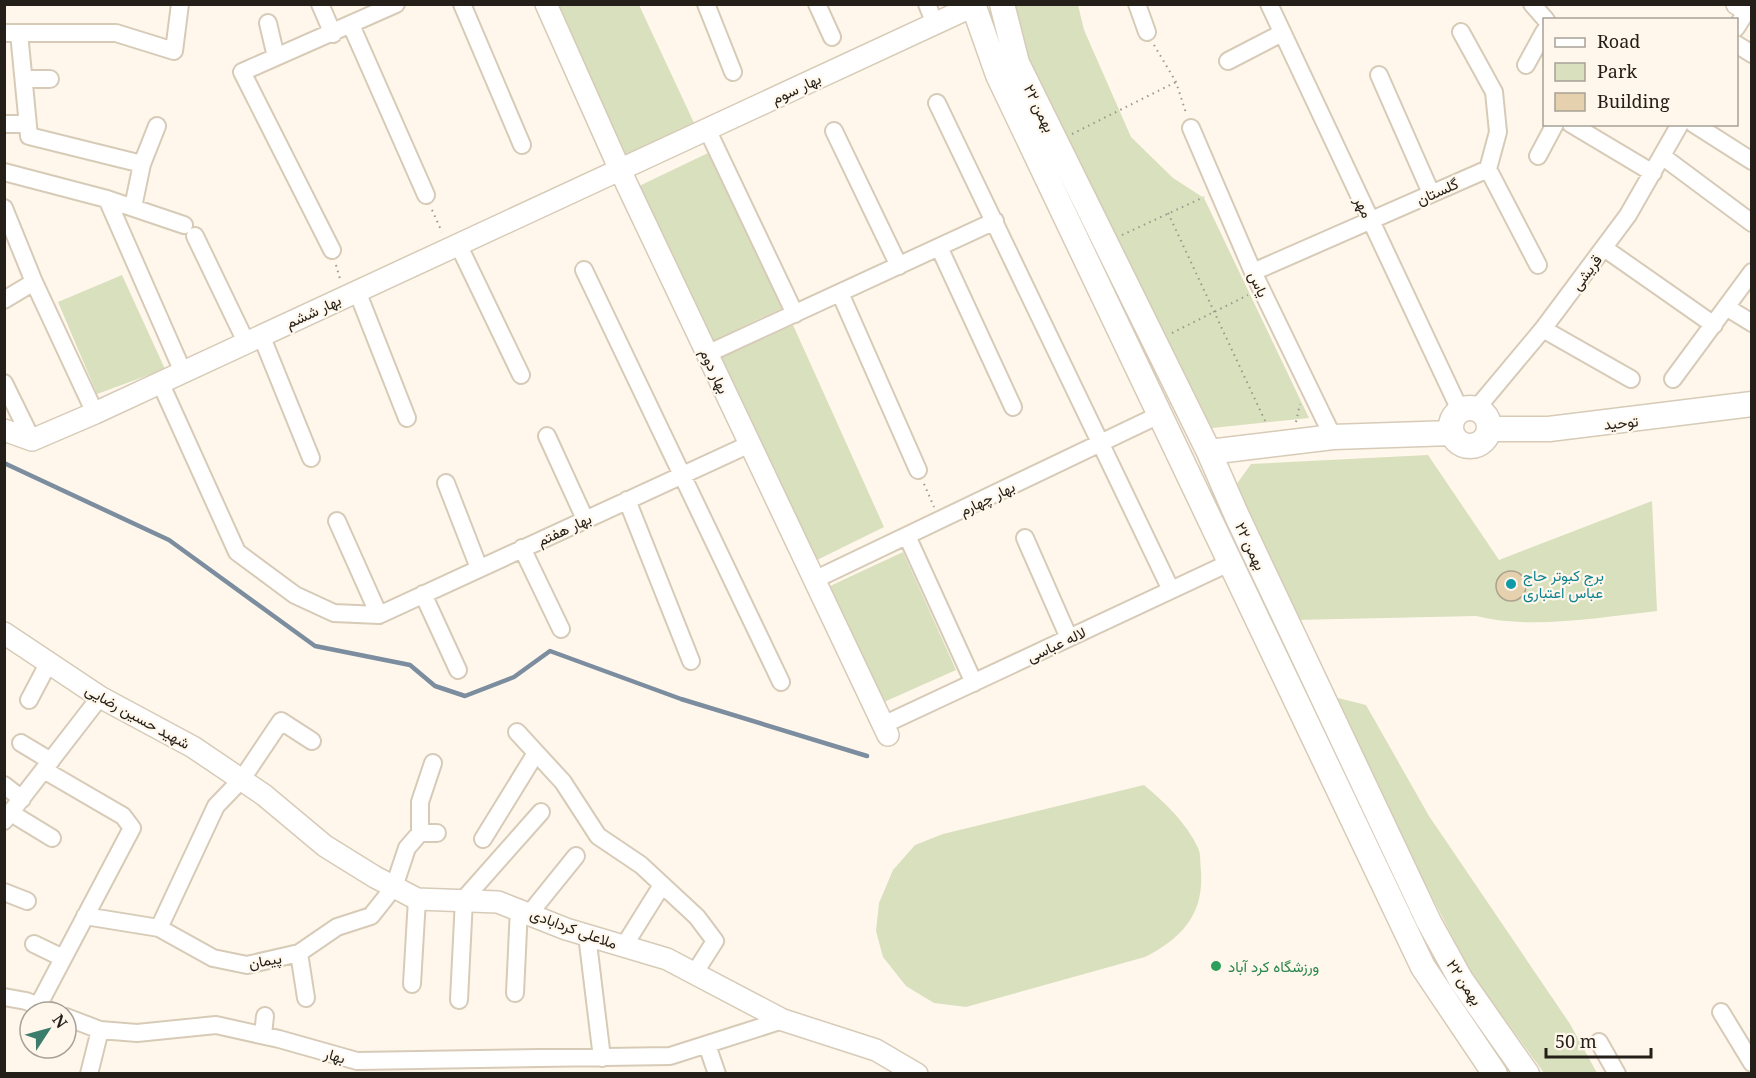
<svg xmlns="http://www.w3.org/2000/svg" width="1756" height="1078" viewBox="0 0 1756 1078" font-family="'Noto Serif',Vazirmatn,serif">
<rect width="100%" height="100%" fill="#fff7eb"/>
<path fill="#d8e0bd" d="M 558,5 L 639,5 L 695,125 L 626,155 Z
M 1013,5 L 1078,5 L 1084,30 L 1131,137 L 1173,178 L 1204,198 L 1309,418 L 1212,428 L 1031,66 Z
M 708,153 L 782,308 L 713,341 L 639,186 Z
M 122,275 L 165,369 L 97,394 L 58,302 Z
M 793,325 L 884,527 L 815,561 L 720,358 Z
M 1428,455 L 1499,560 L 1652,501 L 1657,611 C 1601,617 1531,630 1476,616 L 1293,620 L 1231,492 L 1251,464 Z
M 903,552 L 956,670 L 884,702 L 830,586 Z
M 1334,697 L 1366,705 L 1429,816 L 1570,1024 L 1597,1073 L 1544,1073 L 1471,973 L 1368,772 Z
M 1144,785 C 1165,803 1186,822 1198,848 C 1201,854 1200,863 1201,871 C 1204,914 1182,938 1145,957 L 966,1007 L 934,1003 L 906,986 L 883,957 L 876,931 L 879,903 L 893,870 L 915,845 L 943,834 Z"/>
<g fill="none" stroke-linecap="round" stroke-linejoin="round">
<path stroke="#7b8d9f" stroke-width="4.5" d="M 4,463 L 169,540 L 315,646 L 410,665 L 435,686 L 465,696 L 514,677 L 550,651 L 681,699 L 867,756"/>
</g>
<path fill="#e5d1ae" stroke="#ada28f" stroke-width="1.5" d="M1496 586a15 15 0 1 1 30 0a15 15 0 1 1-30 0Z"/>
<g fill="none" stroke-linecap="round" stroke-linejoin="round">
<defs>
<path id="minor" d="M 320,4 L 333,34
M 462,4 L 522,145
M 706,4 L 733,72
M 817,4 L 832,37
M 927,4 L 935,24
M 1137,4 L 1147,32
M 1269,4 L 1460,410
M 1532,4 L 1546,20
M 268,23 L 276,57
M 351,25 L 426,195
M 1736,28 L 1751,4
M 4,33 L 116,33 L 174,51 L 180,4
M 19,33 L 29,136 L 142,164
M 1736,44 L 1752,54
M 1228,61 L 1282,33
M 1526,65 L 1544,32
M 1379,75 L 1431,193
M 24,79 L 50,79
M 937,103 L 1171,590
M 4,124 L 27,124
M 1571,124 L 1653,173
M 1694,124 L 1752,161
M 1191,128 L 1253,272 L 1333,437
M 707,129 L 795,314
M 834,131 L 899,266
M 1538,156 L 1555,124
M 1662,156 L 1752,223
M 1488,169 L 1538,265
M 4,172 L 107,199 L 184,225
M 107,199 L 183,372
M 133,207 L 142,164 L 157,126
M 4,208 L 34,282 L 95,413
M 195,236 L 246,342
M 458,244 L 521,375
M 939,247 L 1013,407
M 1604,248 L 1714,325
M 332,250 L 242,72 L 396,4
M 584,270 L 781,682
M 1253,272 L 1488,169 L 1498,132 L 1494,92 L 1461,32
M 357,291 L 407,418
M 840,293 L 918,470
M 4,300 L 34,282
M 1726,307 L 1752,323
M 1543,329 L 1631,379
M 261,335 L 311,458
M 707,354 L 995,221
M 1673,379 L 1752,272
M 160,382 L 237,552 L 295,595 L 334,613 L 379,615 L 750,444
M 4,383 L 32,440
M 1477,408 L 1543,329 L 1628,215 L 1680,124
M 547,436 L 585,519
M 446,483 L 479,568
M 627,500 L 691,661
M 337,521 L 379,615
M 907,536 L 974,683
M 1025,538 L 1069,638
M 522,548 L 561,629
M 814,580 L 1159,415
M 423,594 L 458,670
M 29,700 L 49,662
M 883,725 L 1229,563
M 517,732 L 563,782 L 598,836 L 641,865 L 697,917 L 715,941 L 694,974
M 21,743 L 51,761
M 4,785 L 22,799
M 11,813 L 52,838
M 4,821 L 100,697
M 420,833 L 437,833
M 483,839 L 536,753
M 4,892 L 27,901
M 530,913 L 576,856
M 85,916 L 159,928 L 213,958 L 247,965 L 299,953 L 337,927 L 371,916 L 394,887 L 407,848 L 420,833 L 420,802 L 433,763
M 159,928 L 216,806 L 242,779 L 281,721 L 312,741
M 587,935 L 602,1058
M 34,944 L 63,958
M 624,946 L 662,885
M 299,953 L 306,998
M 412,984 L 417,899
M 515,993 L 519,908
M 4,997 L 26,1001 L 54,1012
M 459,1000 L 464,899 L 541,812
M 38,1006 L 132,828 L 123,816 L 44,770
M 1721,1012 L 1752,1063
M 66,1017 L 100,1030 L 137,1033 L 216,1025 L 279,1039 L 357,1061 L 670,1056 L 783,1020
M 263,1035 L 265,1016
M 1599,1042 L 1617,1074
M 707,1045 L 717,1074
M 89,1074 L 100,1030"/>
<path id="tertiary" d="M 546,4 L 620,170 L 888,735
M 1737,4 L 1748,10
M 4,430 L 32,440 L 95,413 L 973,6
M 4,633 L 100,697 L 193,747 L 264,795 L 325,846 L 375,877 L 417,899 L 498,902 L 566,929 L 667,959 L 783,1020 L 876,1050 L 917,1074"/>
<path id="secondary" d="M 973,4 L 998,75 L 1423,967 L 1495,1074
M 1002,4 L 1017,63 L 1209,452 L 1237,516 L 1429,922 L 1461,980 L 1527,1074
M1451 427a19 19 0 1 1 38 0a19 19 0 1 1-38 0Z
M 1490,429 L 1549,429 L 1752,404
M 1209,452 L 1333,437 L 1452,433"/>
</defs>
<use href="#minor" stroke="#d7cbb8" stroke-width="20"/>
<use href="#tertiary" stroke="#d7cbb8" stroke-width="24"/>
<use href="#secondary" stroke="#d7cbb8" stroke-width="27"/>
<path stroke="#9c968c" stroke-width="2" stroke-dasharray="1.5 4.5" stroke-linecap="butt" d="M 1154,45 L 1176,82 L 1186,113
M 1072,134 L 1176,82
M 432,210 L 442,232
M 1168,213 L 1267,425
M 1122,235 L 1204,197
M 336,265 L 340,279
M 1172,333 L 1248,295
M 1296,422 L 1300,404
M 924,484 L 934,507"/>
<use href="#minor" stroke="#fff" stroke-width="16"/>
<use href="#tertiary" stroke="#fff" stroke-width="21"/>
<use href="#secondary" stroke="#fff" stroke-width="24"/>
</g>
<circle fill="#0f9aa8" stroke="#fff7eb" stroke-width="2" cx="1511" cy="584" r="6"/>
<circle fill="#2e9e5b" stroke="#fff7eb" stroke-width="2" cx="1216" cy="966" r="6"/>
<g text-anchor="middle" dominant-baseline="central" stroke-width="4.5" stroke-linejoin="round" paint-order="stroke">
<g font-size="15" fill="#242019" stroke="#fff7eb">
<text transform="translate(796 88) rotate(-25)">بهار سوم</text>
<text transform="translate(1040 108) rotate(64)">۲۲ بهمن</text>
<text transform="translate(1437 191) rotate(-24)">گلستان</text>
<text transform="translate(1364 207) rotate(65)">مهر</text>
<text transform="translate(1586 272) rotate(-53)">قریشی</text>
<text transform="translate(1259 284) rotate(65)">یاس</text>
<text transform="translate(313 311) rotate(-25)">بهار ششم</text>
<text transform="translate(715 371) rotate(65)">بهار دوم</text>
<text transform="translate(1621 422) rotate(-6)">توحید</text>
<text transform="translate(987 498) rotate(-26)">بهار چهارم</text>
<text transform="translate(564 529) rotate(-25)">بهار هفتم</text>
<text transform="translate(1251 546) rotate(65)">۲۲ بهمن</text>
<text transform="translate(1056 644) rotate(-25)">لاله عباسی</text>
<text transform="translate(138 716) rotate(29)">شهید حسین رضایی</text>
<text transform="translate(574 928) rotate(20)">ملاعلی کردابادی</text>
<text transform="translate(265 960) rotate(-10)">پیمان</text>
<text transform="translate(1465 982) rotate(57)">۲۲ بهمن</text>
<text transform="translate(335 1055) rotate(16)">بهار</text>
</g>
<g font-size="15" fill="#0d838f" stroke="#fff7eb" text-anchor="start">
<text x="1523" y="575">برج کبوتر حاج<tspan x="1523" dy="17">عباس اعتباری</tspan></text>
</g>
<g font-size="15" fill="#27864d" stroke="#fff7eb" text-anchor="start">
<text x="1228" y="966">ورزشگاه کرد آباد</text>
</g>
</g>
<rect width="1756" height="1078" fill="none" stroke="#242019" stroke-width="12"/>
<rect x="1543" y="18" width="195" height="108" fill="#fff7eb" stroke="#a7a197" stroke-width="1.5"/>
<rect x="1555" y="38" width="30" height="9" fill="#ffffff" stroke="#a7a197" stroke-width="1.5"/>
<text x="1597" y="48" font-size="18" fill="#242019">Road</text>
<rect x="1555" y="63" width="30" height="18" fill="#d8e0bd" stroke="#a7a197" stroke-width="1.5"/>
<text x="1597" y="78" font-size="18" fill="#242019">Park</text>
<rect x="1555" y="93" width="30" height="18" fill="#e5d1ae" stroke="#a7a197" stroke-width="1.5"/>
<text x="1597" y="108" font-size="18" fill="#242019">Building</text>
<g transform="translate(48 1030) rotate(54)"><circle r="28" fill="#fff7eb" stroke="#a7a197" stroke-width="1.5"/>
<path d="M0-4.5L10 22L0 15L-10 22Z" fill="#3c7c6b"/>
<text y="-9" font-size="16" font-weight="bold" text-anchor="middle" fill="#242019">N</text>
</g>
<path d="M1546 1048v9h105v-9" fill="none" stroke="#242019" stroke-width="3"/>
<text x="1555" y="1048" font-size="18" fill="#242019" stroke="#fff7eb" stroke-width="4.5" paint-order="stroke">50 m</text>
</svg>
